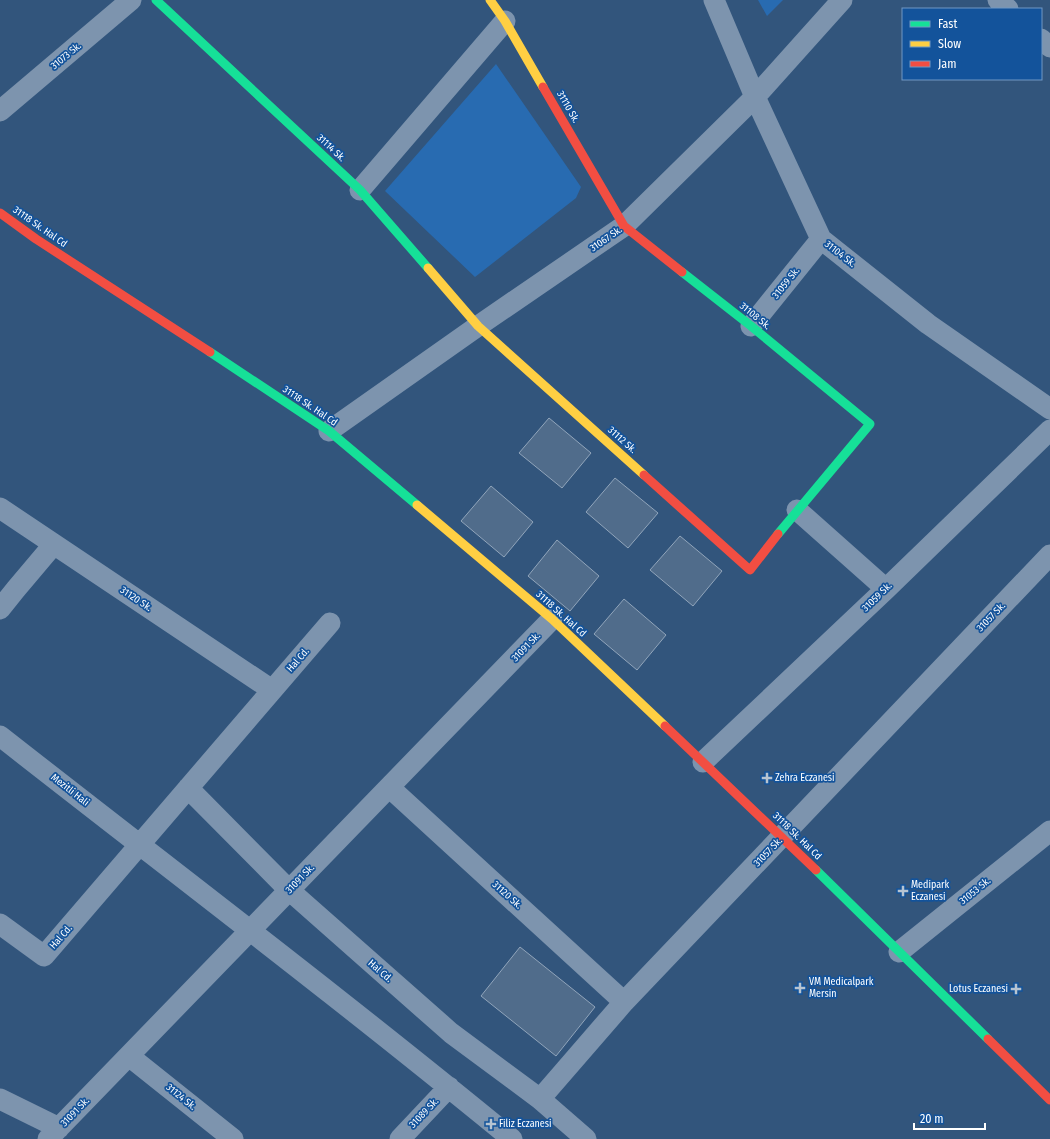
<svg xmlns="http://www.w3.org/2000/svg" width="1050" height="1139" viewBox="0 0 1050 1139" font-family="'Fira Sans Condensed',sans-serif">
<rect width="100%" height="100%" fill="#32557c"/>
<path fill="#286bb1" d="M 758,0 L 783,0 L 767,16 Z
M 496,64 L 581,187 L 576,198 L 475,277 L 385,191 Z"/>
<path fill="#506c8b" stroke="#91a5bb" d="M 549,418 L 591,453 L 562,488 L 519,453 Z
M 615,478 L 658,513 L 628,548 L 586,512 Z
M 491,486 L 533,522 L 504,557 L 461,521 Z
M 680,536 L 722,571 L 693,606 L 650,570 Z
M 557,540 L 599,576 L 570,611 L 528,576 Z
M 624,599 L 666,635 L 637,670 L 594,634 Z
M 520,947 L 595,1007 L 556,1056 L 481,996 Z"/>
<g fill="none" stroke-linecap="round" stroke-linejoin="round">
<path stroke="#7d94ae" stroke-width="21" d="M 714,0 L 755,97 L 821,239 L 928,324 L 1050,409
M 998,0 L 1008,9
M 1041,39 L 1050,47
M 0,111 L 131,0
M 360,190 L 505,21
M 751,326 L 821,239
M 329,431 L 478,326 L 624,226 L 755,97 L 842,0
M 0,508 L 272,690
M 797,510 L 886,589
M 0,609 L 16,589 L 54,544
M 0,736 C 171,870 344,1001 512,1139
M 703,762 L 886,589 L 1050,430
M 389,787 L 624,1002
M 188,788 L 289,890 L 451,1033 L 540,1099 L 586,1139
M 0,924 L 44,956 L 330,623
M 899,952 L 1050,831
M 129,1056 L 233,1139
M 0,1099 L 59,1128
M 540,1099 L 624,1002 L 1050,555
M 48,1139 L 552,619
M 400,1139 L 449,1087"/>
<path stroke="#16e098" stroke-width="9" d="M 156,0 L 360,190 L 428,268
M 682,272 L 751,326 L 870,424 L 778,534
M 210,352 L 329,431 L 417,505
M 816,870 L 988,1039"/>
<path stroke="#ffcf43" stroke-width="9" d="M 490,0 L 505,21 L 543,87
M 428,268 L 478,326 L 644,475
M 417,505 L 552,619 L 665,726"/>
<path stroke="#f24e42" stroke-width="9" d="M 543,87 L 624,226 L 682,272
M 0,213 L 36,239 L 210,352
M 644,475 L 750,570 L 778,534
M 665,726 L 816,870
M 988,1039 L 1050,1100"/>
</g>
<g fill="#b7c4d1" stroke="#13539b" stroke-width="1.5">
<path d="M765 772h4v4h4v4h-4v4h-4v-4h-4v-4h4z"/>
<path d="M901 885h4v4h4v4h-4v4h-4v-4h-4v-4h4z"/>
<path d="M798 982h4v4h4v4h-4v4h-4v-4h-4v-4h4z"/>
<path d="M1014 983h4v4h4v4h-4v4h-4v-4h-4v-4h4z"/>
<path d="M489 1118h4v4h4v4h-4v4h-4v-4h-4v-4h4z"/>
</g>
<g text-anchor="middle" dominant-baseline="central" stroke-width="3.5" stroke-linejoin="round" paint-order="stroke">
<g font-size="10" fill="#fff" stroke="#13539b">
<text transform="translate(66 56) rotate(-40)">31073 Sk.</text>
<text transform="translate(568 107) rotate(60)">31110 Sk.</text>
<text transform="translate(331 148) rotate(43)">31114 Sk.</text>
<text transform="translate(40 227) rotate(35)">31118 Sk. Hal Cd</text>
<text transform="translate(606 239) rotate(-35)">31067 Sk.</text>
<text transform="translate(840 254) rotate(38)">31104 Sk.</text>
<text transform="translate(786 283) rotate(-51)">31059 Sk.</text>
<text transform="translate(755 316) rotate(39)">31108 Sk.</text>
<text transform="translate(310 406) rotate(34)">31118 Sk. Hal Cd</text>
<text transform="translate(622 440) rotate(42)">31112 Sk.</text>
<text transform="translate(877 597) rotate(-44)">31059 Sk.</text>
<text transform="translate(136 599) rotate(34)">31120 Sk.</text>
<text transform="translate(561 614) rotate(42)">31118 Sk. Hal Cd</text>
<text transform="translate(991 617) rotate(-46)">31057 Sk.</text>
<text transform="translate(526 647) rotate(-46)">31091 Sk.</text>
<text transform="translate(298 660) rotate(-49)">Hal Cd.</text>
<text transform="translate(70 790) rotate(38)">Mezitli Hali</text>
<text transform="translate(797 836) rotate(44)">31118 Sk. Hal Cd</text>
<text transform="translate(768 852) rotate(-46)">31057 Sk.</text>
<text transform="translate(300 879) rotate(-46)">31091 Sk.</text>
<text transform="translate(975 891) rotate(-39)">31053 Sk.</text>
<text transform="translate(507 895) rotate(42)">31120 Sk.</text>
<text transform="translate(61 937) rotate(-49)">Hal Cd.</text>
<text transform="translate(380 971) rotate(41)">Hal Cd.</text>
<text transform="translate(181 1097) rotate(39)">31124 Sk.</text>
<text transform="translate(75 1112) rotate(-46)">31091 Sk.</text>
<text transform="translate(424 1113) rotate(-46)">31089 Sk.</text>
</g>
<g font-size="10" fill="#fff" stroke="#13539b" text-anchor="start">
<text x="775" y="778">Zehra Eczanesi</text>
<text x="911" y="885">Medipark<tspan x="911" dy="12">Eczanesi</tspan></text>
<text x="809" y="982">VM Medicalpark<tspan x="809" dy="12">Mersin</tspan></text>
<text x="1008" y="989" text-anchor="end">Lotus Eczanesi</text>
<text x="499" y="1124">Filiz Eczanesi</text>
</g>
</g>
<rect x="902" y="8" width="140" height="72" fill="#13539b" stroke="#7198c3"/>
<rect x="910" y="21" width="20" height="6" fill="#16e098" stroke="#7198c3"/>
<text x="938" y="28" font-size="12" fill="#ffffff">Fast</text>
<rect x="910" y="41" width="20" height="6" fill="#ffcf43" stroke="#7198c3"/>
<text x="938" y="48" font-size="12" fill="#ffffff">Slow</text>
<rect x="910" y="61" width="20" height="6" fill="#f24e42" stroke="#7198c3"/>
<text x="938" y="68" font-size="12" fill="#ffffff">Jam</text>
<path d="M914 1123v6h71v-6" fill="none" stroke="#ffffff" stroke-width="2"/>
<text x="920" y="1123" font-size="12" fill="#ffffff" stroke="#13539b" stroke-width="3" paint-order="stroke">20 m</text>
</svg>
